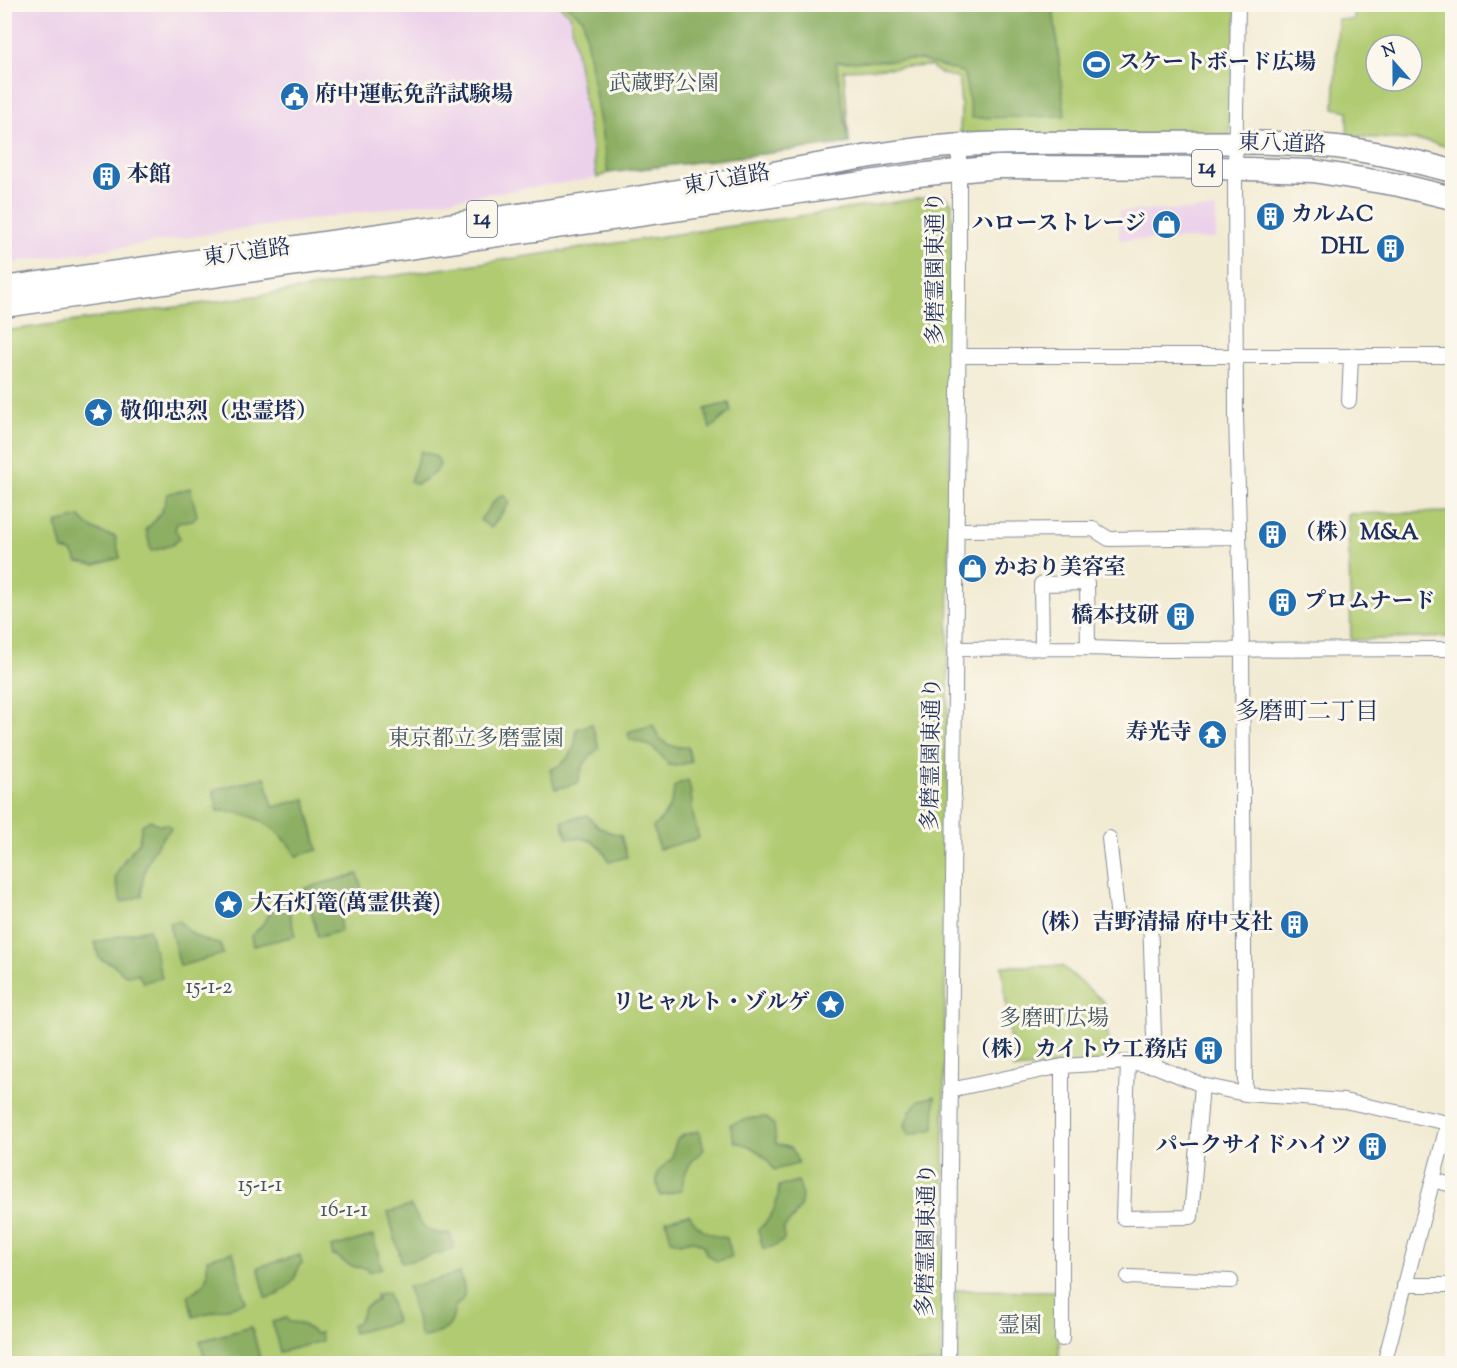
<svg xmlns="http://www.w3.org/2000/svg" width="1457" height="1368" viewBox="0 0 1457 1368" font-family="'Sorts Mill Goudy','Noto Serif JP',serif">
<rect width="100%" height="100%" fill="#fbf7ec"/>
<filter id="ink" filterUnits="userSpaceOnUse"><feTurbulence type="fractalNoise" baseFrequency=".0167" numOctaves="2"/><feDisplacementMap in="SourceGraphic" scale="12" xChannelSelector="R" yChannelSelector="G"/><feConvolveMatrix kernelMatrix="1 2 1 2 8 2 1 2 1" color-interpolation-filters="sRGB"/></filter>
<filter id="wash" filterUnits="userSpaceOnUse"><feTurbulence type="fractalNoise" baseFrequency=".008" numOctaves="4" result="noise"/><feDisplacementMap in="SourceGraphic" scale="24" xChannelSelector="R" yChannelSelector="G"/><feGaussianBlur stdDeviation="1.35" result="paint"/><feColorMatrix in="noise" values="0 0 0 0 0 0 0 0 0 0 0 0 0 0 0 0 0 1.4 0 .05"/><feComposite in="paint" operator="in"/></filter>
<g filter="url(#wash)">
<rect width="100%" height="100%" fill="#f2ebd3"/>
<path fill="#ecd1ea" d="M 4,5 L 559,5 L 570,15 L 597,178 L 5,264 Z
M 1216,209 L 1216,239 L 1119,240 L 1119,211 Z"/>
<path fill="#b0cb71" stroke="#667d68" stroke-width="1.5" fill-rule="evenodd" d="M 1355,4 L 1452,5 L 1452,148 L 1425,141 L 1347,136 L 1348,111 L 1334,108 L 1338,19 L 1354,20 ZM 1376,45 L 1412,45 L 1412,81 L 1376,81 Z
M 559,5 L 1237,5 L 1229,140 L 964,140 L 960,131 L 961,109 L 959,79 L 937,72 L 931,66 L 844,70 L 849,143 L 608,173 L 597,178 L 570,15 Z
M 943,195 L 952,203 L 942,1363 L 5,1363 L 5,331 L 290,291 Z
M 1452,512 L 1452,637 L 1351,640 L 1348,514 Z
M 1002,966 L 1062,966 L 1104,1002 L 1111,1063 L 1013,1069 Z
M 956,1290 L 1059,1291 L 1059,1360 L 1085,1361 L 1085,1363 L 956,1364 Z"/>
<path fill="#8caf63" stroke="#546f60" stroke-width="1.5" d="M 566,5 L 1053,5 L 1065,116 L 972,118 L 964,73 L 920,60 L 836,62 L 849,143 L 608,173 L 583,19 Z
M 729,403 L 731,411 L 710,429 L 705,409 Z
M 421,451 C 430,454 438,455 440,464 C 438,472 424,481 416,484 L 410,481 Z
M 190,488 L 197,515 L 193,520 L 178,522 L 175,529 L 180,538 L 172,545 L 151,551 L 146,529 C 157,520 165,509 167,494 Z
M 503,495 L 510,502 L 491,528 L 480,520 L 495,500 Z
M 80,517 C 89,528 100,534 115,536 L 120,558 L 95,565 L 78,562 L 72,552 L 63,550 L 56,523 Z
M 592,724 L 599,748 C 587,758 580,768 578,783 L 555,789 L 550,770 C 569,762 577,750 576,729 Z
M 653,725 C 661,744 668,748 688,747 L 691,762 L 676,766 L 668,765 C 660,751 647,742 630,740 L 628,732 Z
M 265,777 L 273,807 L 305,799 L 318,850 L 296,856 C 280,826 252,811 218,811 L 213,790 Z
M 688,780 C 691,789 691,795 692,804 C 692,816 696,827 699,838 L 659,849 L 653,827 C 666,817 673,804 674,787 L 680,783 Z
M 587,815 C 596,827 607,833 621,835 L 627,857 L 609,862 C 601,842 587,836 567,838 L 562,821 Z
M 150,820 L 159,825 L 168,824 L 171,829 C 152,847 141,869 142,896 L 121,902 L 115,877 L 125,859 L 139,842 L 142,825 Z
M 358,874 L 362,890 C 345,898 338,913 341,931 L 318,937 L 305,888 Z
M 285,893 L 295,936 L 253,946 L 251,936 C 265,924 272,913 276,895 Z
M 179,921 C 191,935 202,941 220,944 L 223,954 L 180,966 L 169,923 Z
M 149,929 L 162,978 L 143,982 L 138,974 C 120,977 125,973 114,965 C 110,963 104,961 99,958 L 95,942 Z
M 935,1096 L 934,1129 L 908,1135 L 905,1125 L 911,1110 L 920,1100 Z
M 766,1117 L 774,1125 L 776,1144 C 793,1148 793,1147 798,1164 L 774,1170 C 765,1154 753,1145 735,1142 L 730,1124 L 753,1118 Z
M 699,1131 L 704,1150 C 690,1160 683,1174 682,1190 L 660,1196 C 655,1176 654,1172 672,1159 C 676,1136 676,1136 699,1131 Z
M 798,1181 C 807,1203 799,1213 784,1228 L 784,1240 L 775,1246 L 763,1249 L 758,1230 C 772,1218 778,1205 779,1186 Z
M 411,1206 C 421,1227 426,1234 450,1234 L 454,1249 L 402,1263 L 388,1212 Z
M 689,1214 C 697,1228 710,1236 727,1238 L 732,1257 L 717,1261 L 707,1255 L 703,1245 L 692,1240 L 680,1243 L 671,1240 L 666,1220 Z
M 373,1236 L 382,1268 L 368,1272 L 367,1268 C 354,1268 345,1265 336,1255 L 333,1256 L 331,1247 Z
M 233,1252 L 246,1303 L 193,1317 L 188,1295 C 207,1285 208,1280 207,1259 Z
M 300,1255 L 302,1264 L 299,1265 C 296,1278 292,1286 279,1292 L 280,1294 L 266,1298 L 258,1267 Z
M 460,1273 C 465,1291 469,1295 454,1308 C 454,1331 440,1333 421,1338 L 408,1287 Z
M 388,1292 L 396,1322 L 353,1333 L 351,1325 L 358,1323 L 364,1308 L 377,1300 L 376,1295 Z
M 287,1318 L 289,1322 C 300,1322 307,1326 315,1334 L 320,1333 L 322,1341 L 280,1352 L 272,1322 Z
M 252,1327 L 261,1363 L 230,1363 L 220,1359 L 205,1360 L 200,1341 Z"/>
</g>
<g filter="url(#ink)">
<g fill="none" stroke-linecap="round" stroke-linejoin="round">
<defs>
<path id="minor" d="M 1238,4 L 1235,169 L 1236,414 L 1242,650 L 1245,1094
M 958,356 L 1452,356
M 1349,401 L 1351,357
M 956,530 L 1093,529 L 1109,539 L 1238,537
M 955,649 L 1088,648 L 1150,650 L 1452,649
M 1042,649 L 1041,584 L 1087,583 L 1088,648
M 1109,838 L 1118,919 L 1150,917 L 1155,1066
M 1128,1062 L 1123,1218 L 1191,1217 L 1202,1085
M 950,1090 L 1062,1066 L 1128,1062 L 1155,1066 L 1202,1085 L 1245,1094 L 1344,1101 L 1448,1123 L 1384,1364
M 1433,1180 L 1452,1185
M 1128,1277 L 1231,1281
M 1404,1285 L 1452,1285
M 1062,1339 L 1062,1066
M 948,1364 L 959,301 L 959,145"/>
<path id="primary" d="M 4,288 C 213,259 421,229 630,199 C 727,184 822,161 919,149 C 987,141 1056,143 1125,143 C 1195,143 1267,140 1337,147 C 1376,152 1415,161 1452,171
M 4,306 L 918,175 L 998,167 L 1215,168 L 1313,171 L 1399,185 L 1452,198"/>
</defs>
<use href="#minor" stroke="#868d98" stroke-width="16"/>
<use href="#primary" stroke="#868d98" stroke-width="25"/>
<use href="#minor" stroke="#fff" stroke-width="14"/>
<use href="#primary" stroke="#fff" stroke-width="22"/>
</g>
</g>
<defs>
<symbol id="stadium-disc" viewBox="-11 -11 22 22"><circle r="9.5" fill="#1f6fb2" stroke="#fbf7ec"/><path d="M0-5a6.5 5 0 1 0 0 10a6.5 5 0 1 0 0-10ZM-3.5-1.8h7v3.6h-7Z" fill="#fff"/></symbol>
<symbol id="civic-disc" viewBox="-11 -11 22 22"><circle r="9.5" fill="#1f6fb2" stroke="#fbf7ec"/><path d="M-.6-6.5H3V-4.5H.6V-3L4-1V1h2V6H-6V1h2V-1L-.6-3ZM-1.2 2.5V6h2.4V2.5Z" fill="#fff"/></symbol>
<symbol id="building-disc" viewBox="-11 -11 22 22"><circle r="9.5" fill="#1f6fb2" stroke="#fbf7ec"/><path d="M-4-6H4V6H1V3H-1V6H-4ZM-2.5-4.3h1.7v1.8h-1.7ZM.8-4.3h1.7v1.8H.8ZM-2.5-1h1.7V.8h-1.7ZM.8-1h1.7V.8H.8Z" fill="#fff"/></symbol>
<symbol id="shop-disc" viewBox="-11 -11 22 22"><circle r="9.5" fill="#1f6fb2" stroke="#fbf7ec"/><path d="M-5-2.5h2.3a2.7 3.5 0 0 1 5.4 0H5L5.5 6h-11ZM-1.5-2.5h3a1.5 2.3 0 0 0-3 0Z" fill="#fff"/></symbol>
<symbol id="sight-disc" viewBox="-11 -11 22 22"><circle r="9.5" fill="#1f6fb2" stroke="#fbf7ec"/><path d="M0-6L1.8-2.2L6-1.7L2.9 1.2L3.7 5.4L0 3.3L-3.7 5.4L-2.9 1.2L-6-1.7L-1.8-2.2Z" fill="#fff"/></symbol>
<symbol id="temple-disc" viewBox="-11 -11 22 22"><circle r="9.5" fill="#1f6fb2" stroke="#fbf7ec"/><path d="M0-6L5-2H3V0L6.5 2.5H4V6H1.5V3h-3V6H-4V2.5H-6.5L-3 0V-2H-5Z" fill="#fff"/></symbol>
</defs>
<g fill-rule="evenodd">
<use href="#stadium-disc" x="1080" y="48" width="33" height="33"/>
<use href="#civic-disc" x="278" y="80" width="33" height="33"/>
<use href="#building-disc" x="90" y="160" width="33" height="33"/>
<use href="#building-disc" x="1254" y="200" width="33" height="33"/>
<use href="#shop-disc" x="1150" y="208" width="33" height="33"/>
<use href="#building-disc" x="1374" y="232" width="33" height="33"/>
<use href="#sight-disc" x="82" y="396" width="33" height="33"/>
<use href="#building-disc" x="1256" y="518" width="33" height="33"/>
<use href="#shop-disc" x="956" y="552" width="33" height="33"/>
<use href="#building-disc" x="1266" y="586" width="33" height="33"/>
<use href="#building-disc" x="1164" y="600" width="33" height="33"/>
<use href="#temple-disc" x="1196" y="718" width="33" height="33"/>
<use href="#sight-disc" x="212" y="888" width="33" height="33"/>
<use href="#building-disc" x="1278" y="908" width="33" height="33"/>
<use href="#sight-disc" x="814" y="988" width="33" height="33"/>
<use href="#building-disc" x="1192" y="1034" width="33" height="33"/>
<use href="#building-disc" x="1356" y="1130" width="33" height="33"/>
</g>
<g text-anchor="middle" dominant-baseline="central" stroke-width="6" stroke-linejoin="round" paint-order="stroke">
<g fill="#fbf7ec" stroke="#5e6b89" stroke-width="1.5">
<rect x="1192" y="150" width="30" height="36" rx="4.5"/>
<rect x="467" y="201" width="30" height="36" rx="4.5"/>
</g>
<g font-size="21" font-weight="bold" fill="#1b2f5e">
<text x="1207" y="168">14</text>
<text x="482" y="219">14</text>
</g>
<g font-size="22" font-weight="bold" fill="#1b2f5e" stroke="#fbf7ec" text-anchor="start">
<text x="1118" y="64">スケートボード広場</text>
<text x="315" y="96">府中運転免許試験場</text>
<text x="127" y="176">本館</text>
<text x="1291" y="216">カルムC</text>
<text x="1146" y="225" text-anchor="end">ハローストレージ</text>
<text x="1369" y="248" text-anchor="end">DHL</text>
<text x="120" y="413">敬仰忠烈（忠霊塔）</text>
<text x="1294" y="534">（株）M&amp;A</text>
<text x="994" y="569">かおり美容室</text>
<text x="1304" y="603">プロムナード</text>
<text x="1159" y="617" text-anchor="end">橋本技研</text>
<text x="1192" y="734" text-anchor="end">寿光寺</text>
<text x="250" y="905">大石灯篭(萬霊供養)</text>
<text x="1273" y="924" text-anchor="end">(株）吉野清掃 府中支社</text>
<text x="810" y="1004" text-anchor="end">リヒャルト・ゾルゲ</text>
<text x="1188" y="1051" text-anchor="end">（株）カイトウ工務店</text>
<text x="1352" y="1147" text-anchor="end">パークサイドハイツ</text>
</g>
<g font-size="22" fill="#405663" stroke="#fbf7ec">
<text x="664" y="85">武蔵野公園</text>
<text x="476" y="740">東京都立多磨霊園</text>
<text x="209" y="988">15-1-2</text>
<text x="1054" y="1020">多磨町広場</text>
<text x="260" y="1186">15-1-1</text>
<text x="344" y="1211">16-1-1</text>
<text x="1020" y="1327">霊園</text>
</g>
<g font-size="22" fill="#1b2f5e" stroke="#fbf7ec">
<text transform="translate(1282 145) rotate(2)">東八道路</text>
<text transform="translate(727 181) rotate(-10)">東八道路</text>
<text transform="translate(247 254) rotate(-8)">東八道路</text>
<text transform="translate(937 268) rotate(-90)">多磨霊園東通り</text>
<text transform="translate(933 754) rotate(-89)">多磨霊園東通り</text>
<text transform="translate(928 1240) rotate(-89)">多磨霊園東通り</text>
</g>
<g font-size="24" fill="#1b2f5e" stroke="#fbf7ec">
<text x="1307" y="713">多磨町二丁目</text>
</g>
</g>
<rect width="1457" height="1368" fill="none" stroke="#fbf7ec" stroke-width="24"/>
<g transform="translate(1394 63) rotate(339)"><circle r="28" fill="#fbf7ec" stroke="#a1a7b3" stroke-width="1.5"/>
<path d="M0-4.5L10 22L0 15L-10 22Z" fill="#1f6fb2"/>
<text y="-9" font-size="16" font-weight="bold" text-anchor="middle" fill="#1b2f5e">N</text>
</g>
</svg>
